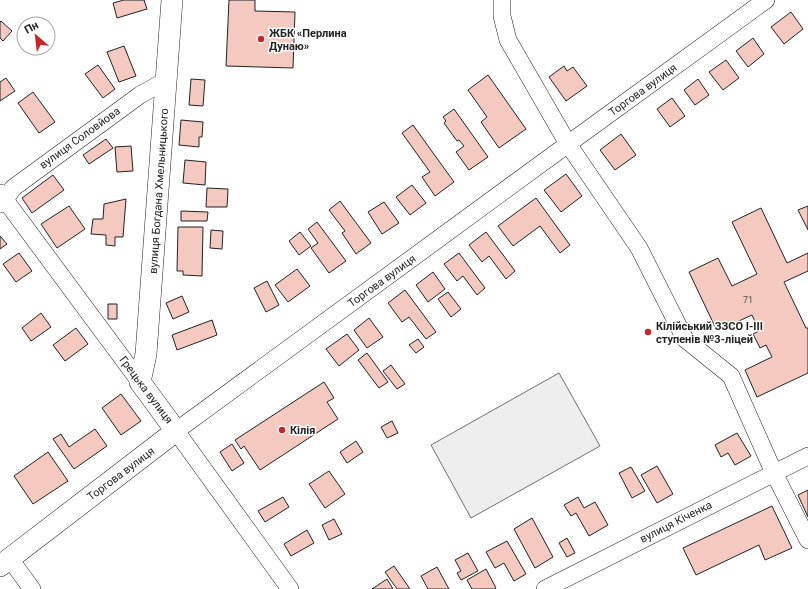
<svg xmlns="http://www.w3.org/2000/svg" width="808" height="589" viewBox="0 0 808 589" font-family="Roboto,sans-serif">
<rect width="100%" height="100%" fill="#fff"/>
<path fill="#eee" stroke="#6f6f6f" d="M 559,373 L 600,446 L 471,518 L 431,445 Z"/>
<path fill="#f3c9c0" stroke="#222" d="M 124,0 L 144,0 L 147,9 L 117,18 L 113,3 Z
M 229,0 L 255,0 L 255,11 L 295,12 L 293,68 L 226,66 Z
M 791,12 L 803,29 L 784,44 L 771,27 Z
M 1,21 L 12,31 L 3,41 L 0,38 L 0,22 Z
M 753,38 L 764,54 L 748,67 L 736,51 Z
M 124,46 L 136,76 L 119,82 L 107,52 Z
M 726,60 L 739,78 L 723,90 L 709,72 Z
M 98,65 L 115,89 L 103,98 L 85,74 Z
M 564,66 L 567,71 L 573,67 L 587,86 L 566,101 L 549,77 Z
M 488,75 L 526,129 L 499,148 L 481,122 L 487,117 L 468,90 Z
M 6,78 L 15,91 L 0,101 L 0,82 Z
M 191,79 L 205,80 L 203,106 L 189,105 Z
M 698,79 L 709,95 L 695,105 L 684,90 Z
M 33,92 L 55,122 L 39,133 L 18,103 Z
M 672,98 L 685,116 L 670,127 L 657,109 Z
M 454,109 L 488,157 L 469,170 L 456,152 L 464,146 L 459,140 L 457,141 L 444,123 L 446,121 L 443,117 Z
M 181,120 L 203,122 L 202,137 L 199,137 L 199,147 L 179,145 Z
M 413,125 L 454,182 L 435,196 L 422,177 L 430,172 L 402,133 Z
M 621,134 L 636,155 L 615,170 L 600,150 Z
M 106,139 L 113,148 L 89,164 L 83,155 Z
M 131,146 L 133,171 L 117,172 L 115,147 Z
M 185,160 L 206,162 L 205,185 L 183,183 Z
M 566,174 L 582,196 L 561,212 L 544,190 Z
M 53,175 L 64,190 L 32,213 L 22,198 Z
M 412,185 L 426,203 L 410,215 L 396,197 Z
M 207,188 L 228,189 L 227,207 L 206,207 Z
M 536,198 L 570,245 L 560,253 L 540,226 L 513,246 L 498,226 Z
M 126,199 L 123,237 L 115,237 L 115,246 L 106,245 L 106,235 L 91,234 L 93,219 L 103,219 L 104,204 Z
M 340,201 L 371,243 L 356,254 L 342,233 L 345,231 L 329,210 Z
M 384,202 L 399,223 L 382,234 L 368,212 Z
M 69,206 L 85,229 L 57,248 L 41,224 Z
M 808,206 L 808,230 L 798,210 Z
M 761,208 L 787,263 L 808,253 L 808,271 L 784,282 L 806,328 L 808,328 L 808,373 L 757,397 L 745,370 L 772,357 L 766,345 L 760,348 L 753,334 L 759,331 L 752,315 L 717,331 L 689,272 L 718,258 L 732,286 L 757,274 L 732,222 Z
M 181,211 L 208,212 L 207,221 L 181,221 Z
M 317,222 L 346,261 L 329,273 L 311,248 L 318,243 L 308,229 Z
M 178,227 L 203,227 L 202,276 L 183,275 L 183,271 L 177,271 Z
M 211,230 L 223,231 L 222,249 L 210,248 Z
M 300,232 L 311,246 L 299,255 L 289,241 Z
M 486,232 L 515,271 L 506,279 L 489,256 L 482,262 L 469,245 Z
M 0,236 L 7,244 L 0,249 Z
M 19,253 L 32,271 L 16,282 L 3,264 Z
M 459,253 L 485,288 L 477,295 L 463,276 L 457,281 L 444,264 Z
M 297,269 L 310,286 L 288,302 L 275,285 Z
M 433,272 L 445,289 L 428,302 L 416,285 Z
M 267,281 L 279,305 L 266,312 L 254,288 Z
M 405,290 L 436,332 L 426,339 L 409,317 L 402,322 L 388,303 Z
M 448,292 L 461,309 L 451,317 L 438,299 Z
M 182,296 L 189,312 L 173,319 L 166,303 Z
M 108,304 L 117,304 L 117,319 L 108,319 Z
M 41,313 L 51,327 L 31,341 L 22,328 Z
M 369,318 L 383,337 L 367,348 L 354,330 Z
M 212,320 L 217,335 L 177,350 L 172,335 Z
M 76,328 L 88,344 L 65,361 L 53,345 Z
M 347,334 L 359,350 L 339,366 L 326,349 Z
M 418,339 L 424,347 L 416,353 L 409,345 Z
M 367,353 L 388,382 L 379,388 L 358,360 Z
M 391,365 L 405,384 L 397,389 L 383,371 Z
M 324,382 L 334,398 L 327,402 L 338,419 L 260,470 L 244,446 L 241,449 L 235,440 Z
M 121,394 L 141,421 L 121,435 L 102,408 Z
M 392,421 L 398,433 L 387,438 L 381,427 Z
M 95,429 L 107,446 L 74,469 L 53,439 L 61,434 L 69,447 Z
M 737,433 L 751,456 L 735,465 L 728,453 L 721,457 L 715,445 Z
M 356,441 L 363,452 L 347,463 L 340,452 Z
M 232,444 L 244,463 L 232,471 L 220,452 Z
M 48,452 L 68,481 L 33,504 L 14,476 Z
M 657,466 L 673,494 L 657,503 L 641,475 Z
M 631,467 L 645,491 L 632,498 L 619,473 Z
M 329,471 L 345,494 L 325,508 L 309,484 Z
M 808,490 L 808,517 L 798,495 Z
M 283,497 L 289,507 L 265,522 L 258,511 Z
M 578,497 L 584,508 L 595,502 L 608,525 L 589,536 L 576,513 L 571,516 L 564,505 Z
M 772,506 L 792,548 L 765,560 L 759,545 L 696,575 L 683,548 Z
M 532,518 L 553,557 L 535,568 L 514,529 Z
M 334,519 L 342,534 L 329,540 L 322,525 Z
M 307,530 L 314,543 L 291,556 L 284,544 Z
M 567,538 L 575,553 L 567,557 L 559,543 Z
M 507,541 L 526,574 L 514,581 L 504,563 L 495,568 L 486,552 Z
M 468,553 L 478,571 L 461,580 L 457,573 L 461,571 L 455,560 Z
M 394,566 L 410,589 L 397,589 L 385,572 Z
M 437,567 L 449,589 L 428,589 L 421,576 Z
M 486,569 L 496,588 L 494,589 L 472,589 L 467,580 Z
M 387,579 L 393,589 L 372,589 Z"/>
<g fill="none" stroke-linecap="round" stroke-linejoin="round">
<defs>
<path id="minor" d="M 502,0 L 502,16 L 508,40 L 568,144 L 639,248 L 685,339 L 731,376 L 774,473 L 808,540
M 0,193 L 140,382
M 0,204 L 5,200 L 13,188 L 140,95 L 167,80
M 10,559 L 32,589
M 290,589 L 176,431 L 568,144 L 766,0
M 545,589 L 808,456"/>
<path id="major" d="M 0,566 L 176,431 L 140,382 L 146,354 L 172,0"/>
</defs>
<use href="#minor" stroke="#222" stroke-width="18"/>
<use href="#major" stroke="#222" stroke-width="22"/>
<use href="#minor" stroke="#fff" stroke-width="17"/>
<use href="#major" stroke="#fff" stroke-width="21"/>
</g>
<g fill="#c62828" stroke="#fff" stroke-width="1.5">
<circle cx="261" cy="39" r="4"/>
<circle cx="648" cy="332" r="4"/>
<circle cx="282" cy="430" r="4"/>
</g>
<g text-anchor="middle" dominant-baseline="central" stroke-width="3" stroke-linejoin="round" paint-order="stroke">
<g font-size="9" fill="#564c4a">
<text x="748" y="300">71</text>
</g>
<g font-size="11" font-weight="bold" fill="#222" stroke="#fff" text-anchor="start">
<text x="269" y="33">ЖБК «Перлина<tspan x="269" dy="13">Дунаю»</tspan></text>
<text x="656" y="326">Кілійський ЗЗСО І-ІІІ<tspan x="656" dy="13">ступенів №3-ліцей</tspan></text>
<text x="290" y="430">Кілія</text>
</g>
<g font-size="11" fill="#222" stroke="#fff">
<text transform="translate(643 90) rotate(-36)">Торгова вулиця</text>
<text transform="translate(80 138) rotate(-36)">вулиця Соловйова</text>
<text transform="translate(159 191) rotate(-86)">вулиця Богдана Хмельницького</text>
<text transform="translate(382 281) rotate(-36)">Торгова вулиця</text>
<text transform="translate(146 390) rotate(53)">Грецька вулиця</text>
<text transform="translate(121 474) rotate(-37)">Торгова вулиця</text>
<text transform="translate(676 522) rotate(-27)">вулиця Кіченка</text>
</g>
</g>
<g transform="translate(36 36) rotate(332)"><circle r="19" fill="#ffffff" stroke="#a7a7a7"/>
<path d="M0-3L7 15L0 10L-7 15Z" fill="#c62828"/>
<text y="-6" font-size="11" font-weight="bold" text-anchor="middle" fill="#222222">Пн</text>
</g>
</svg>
